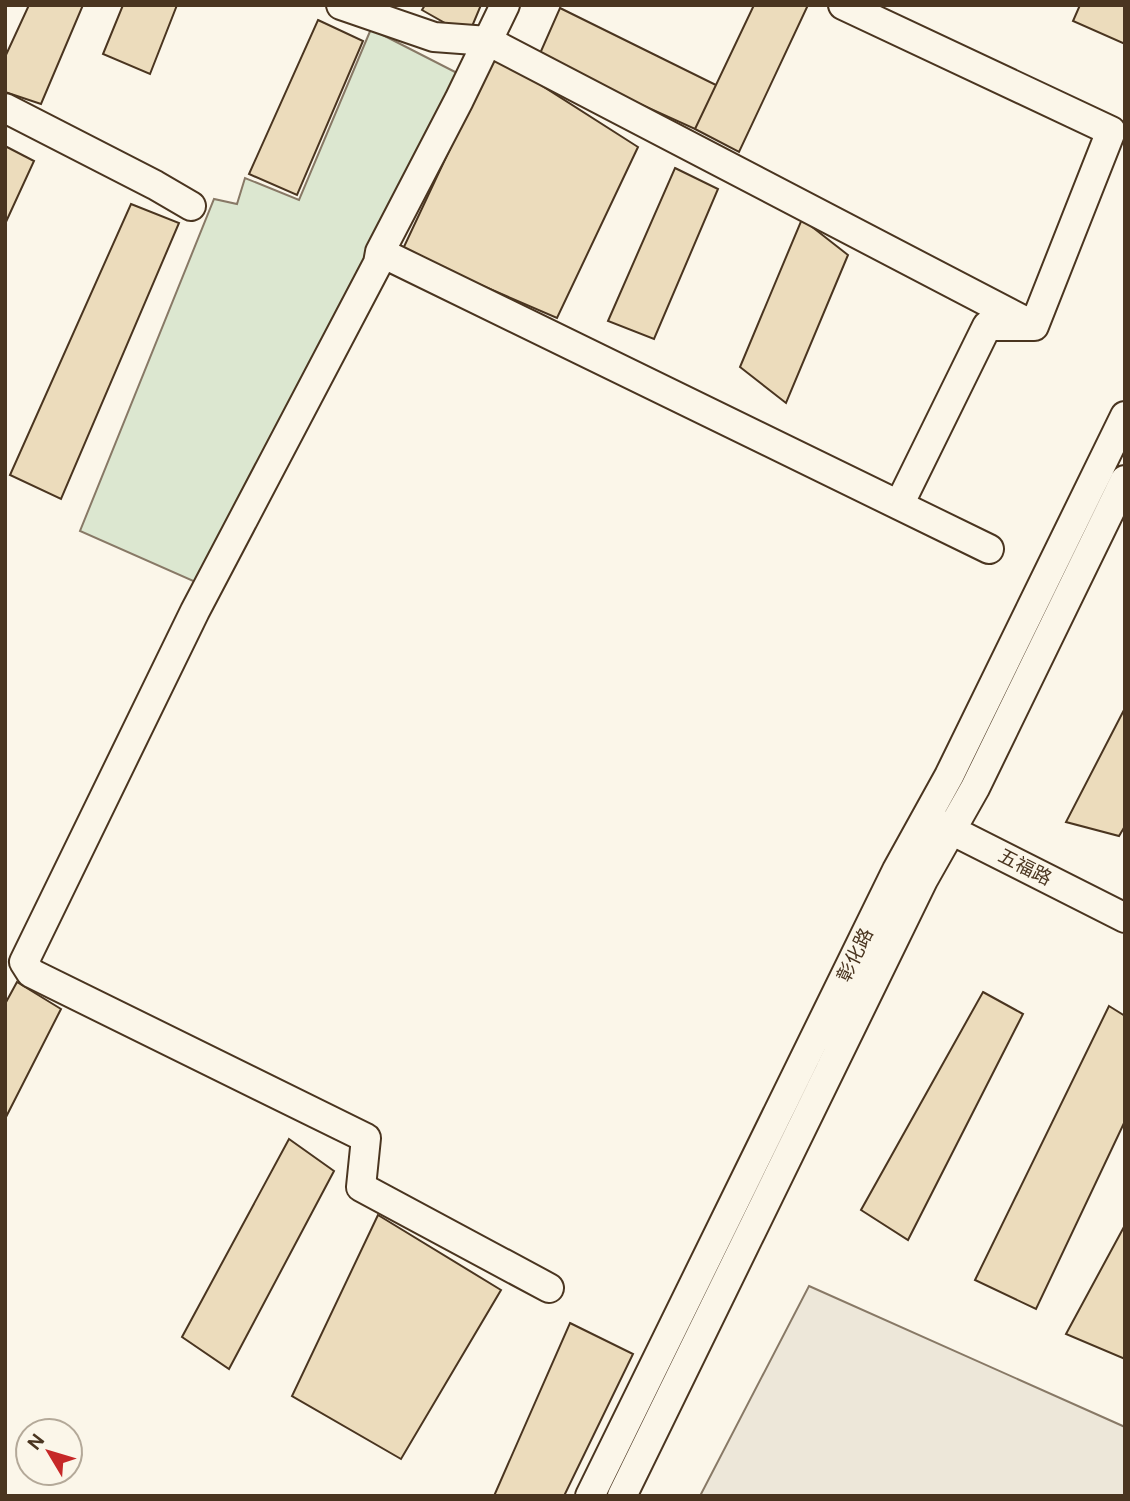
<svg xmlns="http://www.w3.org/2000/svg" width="1130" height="1501" viewBox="0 0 1130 1501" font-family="'DM Sans','Noto Sans SC',sans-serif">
<rect width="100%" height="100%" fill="#fbf6e9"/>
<path fill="#dce7d0" stroke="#887966" stroke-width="2" d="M 371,29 L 463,76 L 200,584 L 80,531 L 214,199 L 237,204 L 245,178 L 299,200 Z"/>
<path fill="#ede7d9" stroke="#887966" stroke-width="2" d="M 809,1286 L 1125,1427 L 1125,1496 L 700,1496 Z"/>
<path fill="#ecdcbc" stroke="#4a3520" stroke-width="2" d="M 29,5 L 83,5 L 41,104 L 5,92 L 5,57 Z
M 123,5 L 177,5 L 150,74 L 103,54 Z
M 425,5 L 481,5 L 468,36 L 422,10 Z
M 754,5 L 808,5 L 739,152 L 695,129 Z
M 1080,5 L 1125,5 L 1125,44 L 1073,21 Z
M 560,8 L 716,85 L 695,129 L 538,58 Z
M 318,20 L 363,41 L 297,195 L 249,174 Z
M 494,55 L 638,147 L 557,318 L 402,251 Z
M 5,146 L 34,161 L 5,224 Z
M 675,168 L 718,189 L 654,339 L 608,321 Z
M 131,204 L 179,223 L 61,499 L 10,475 Z
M 802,219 L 848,255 L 786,403 L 740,367 Z
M 1125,708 L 1125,826 L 1119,836 L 1066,822 Z
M 17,982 L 61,1009 L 5,1119 L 5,1004 Z
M 983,992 L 1023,1014 L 908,1240 L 861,1210 Z
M 1109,1006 L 1125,1016 L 1125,1121 L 1036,1309 L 975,1280 Z
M 289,1139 L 334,1171 L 229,1369 L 182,1337 Z
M 378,1215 L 501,1290 L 401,1459 L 292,1396 Z
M 1125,1225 L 1125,1359 L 1066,1334 Z
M 570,1323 L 633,1354 L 564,1496 L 494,1496 Z"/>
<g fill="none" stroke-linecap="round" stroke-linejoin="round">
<defs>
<path id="minor" d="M 341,5 L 434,37 L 488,41 L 1034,326 L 987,326 L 899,505
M 505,5 L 459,100 L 380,252 L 378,263 L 195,611 L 24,962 L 31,973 L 366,1138 L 361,1187 L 549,1288
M 843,5 L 1111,131 L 1034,326
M 5,108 L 155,185 L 191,206
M 380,252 L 989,549
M 937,823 L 1125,918
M 590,1496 L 897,870 L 949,776 L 1125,416
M 622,1496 L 923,880 L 975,788 L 1125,480"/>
</defs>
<use href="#minor" stroke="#4a3520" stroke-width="32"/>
<use href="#minor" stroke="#fbf6e9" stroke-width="28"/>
</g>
<g text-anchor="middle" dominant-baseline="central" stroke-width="5" stroke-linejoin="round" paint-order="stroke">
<g font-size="19" fill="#4a3520" stroke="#fbf6e9">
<text transform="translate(1025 867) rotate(27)">五福路</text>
<text transform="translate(855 955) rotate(-64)">彰化路</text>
</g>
</g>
<rect width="1130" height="1501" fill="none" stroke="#4a3520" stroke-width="14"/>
<g transform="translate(49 1452) rotate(308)"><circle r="33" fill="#fbf6e9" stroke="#b4a999" stroke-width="2"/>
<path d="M0-5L12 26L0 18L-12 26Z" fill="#c62828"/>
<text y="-10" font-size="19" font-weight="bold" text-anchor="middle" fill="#4a3520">N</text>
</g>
</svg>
